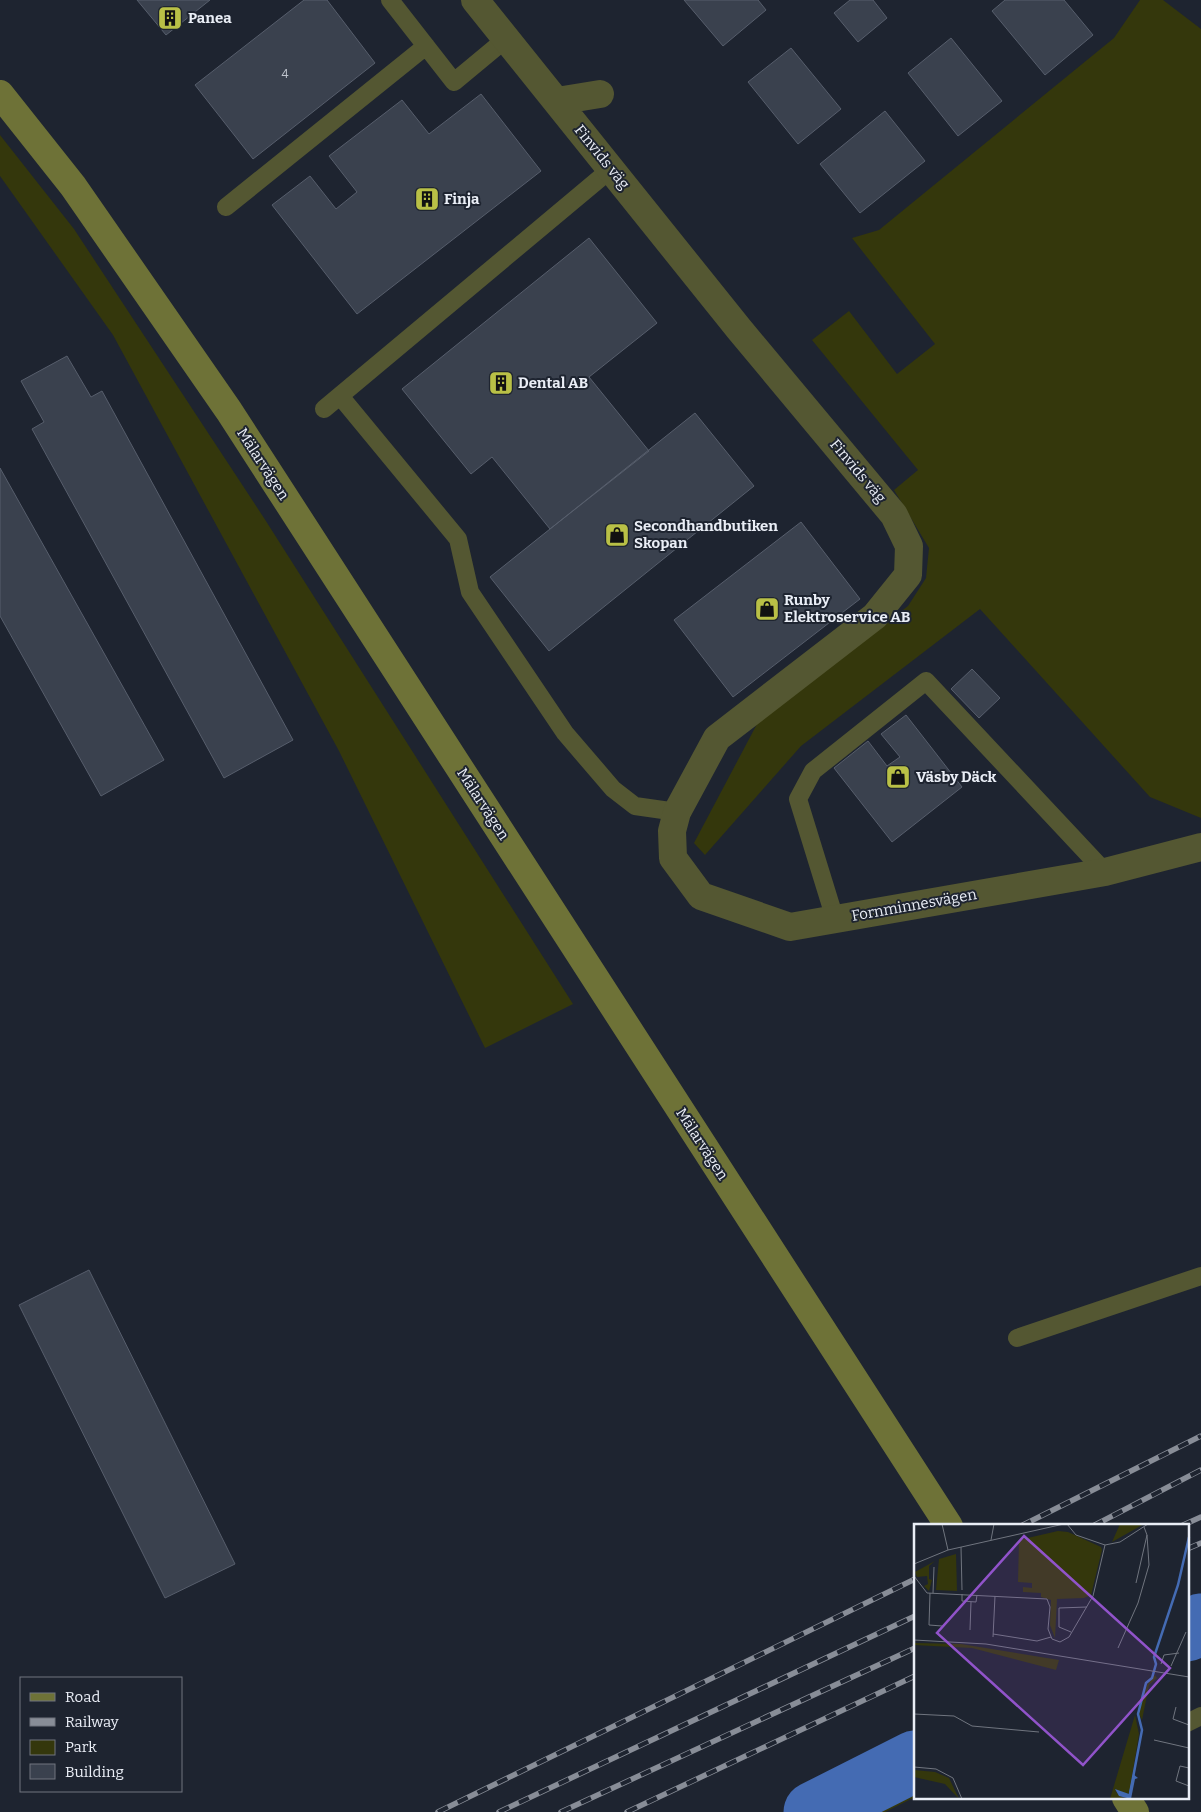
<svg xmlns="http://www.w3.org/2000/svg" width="1201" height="1812" viewBox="0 0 1201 1812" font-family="Bitter,serif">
<rect width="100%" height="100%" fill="#1e2430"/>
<path fill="#34370c" d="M 1140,0 L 1163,0 L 1201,29 L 1201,818 L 1150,797 L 980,609 L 801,746 L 705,855 L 694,843 L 757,724 L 908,606 L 926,578 L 929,548 L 894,490 L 918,470 L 812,340 L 849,311 L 897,374 L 935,344 L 852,238 L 879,230 L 1114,38 Z
M 0,135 L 74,229 L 264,518 L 573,1004 L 485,1048 L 339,751 L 113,335 L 0,176 Z
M 915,1777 L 915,1797 L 885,1812 L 843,1812 Z"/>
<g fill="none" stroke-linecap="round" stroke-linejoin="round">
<path stroke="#446bb3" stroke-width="61" d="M 1187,1631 L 1201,1624
M 814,1812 L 915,1761"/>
</g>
<path fill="#3a414e" stroke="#575e6c" d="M 137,0 L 210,0 L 166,35 Z
M 304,0 L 327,0 L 375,63 L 253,159 L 195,85 Z
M 684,0 L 758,0 L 766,10 L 723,46 Z
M 850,0 L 873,0 L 887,18 L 858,42 L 834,13 Z
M 1005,0 L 1064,0 L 1093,35 L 1045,75 L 992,11 Z
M 951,38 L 1002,101 L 958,136 L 908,73 Z
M 791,48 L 841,109 L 798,144 L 748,82 Z
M 481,94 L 541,171 L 357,314 L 272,205 L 310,176 L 336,209 L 357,192 L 329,156 L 402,100 L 429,134 Z
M 885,111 L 925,161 L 860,213 L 820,164 Z
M 589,238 L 657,323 L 589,377 L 649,451 L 550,529 L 492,457 L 471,474 L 402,389 Z
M 67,356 L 91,397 L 102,391 L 293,740 L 224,778 L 32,429 L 44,422 L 21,381 Z
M 695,413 L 754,486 L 549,651 L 490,577 Z
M 0,468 L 164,760 L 101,796 L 0,616 Z
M 801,522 L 860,599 L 733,697 L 674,620 Z
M 972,669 L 1000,698 L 979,718 L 951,689 Z
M 906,715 L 962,787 L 892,842 L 834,768 L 868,741 L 887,766 L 900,757 L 881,734 Z
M 89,1270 L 235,1564 L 165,1598 L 19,1305 Z"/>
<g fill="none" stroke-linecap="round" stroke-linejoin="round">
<path stroke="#545732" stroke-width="18" d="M 390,0 L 454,82 L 507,38
M 226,207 L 426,46
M 340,396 L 458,539 L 470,592 L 565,733 L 613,789 L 635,806 L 677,812
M 324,409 L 611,169
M 835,919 L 798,799 L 813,771 L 926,681 L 1105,872
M 1017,1338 L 1201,1276
M 1187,1723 L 1201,1716"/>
<path stroke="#545732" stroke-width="28" d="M 475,0 L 739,329 L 894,515 L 909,546 L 908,575 L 875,616 L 717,738 L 677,812 L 672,831 L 673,858 L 701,896 L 790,927 L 1105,872 L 1201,847
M 557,101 L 600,94"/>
<path stroke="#6e7237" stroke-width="28" d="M 0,94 L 73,186 L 229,411 L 949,1526
M 1126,1798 L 1135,1812"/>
<defs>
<path id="rail" d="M 1021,1526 L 1201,1436
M 1093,1526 L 1201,1470
M 1181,1526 L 1201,1517
M 1187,1549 L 1201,1543
M 438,1812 L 915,1579
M 499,1812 L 915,1616
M 561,1812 L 915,1648
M 627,1812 L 915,1676"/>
</defs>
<use href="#rail" stroke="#888d97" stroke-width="5.5"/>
<use href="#rail" stroke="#1e2430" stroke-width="4" stroke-dasharray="11" stroke-linecap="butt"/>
</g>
<defs>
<symbol id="building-square" viewBox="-11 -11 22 22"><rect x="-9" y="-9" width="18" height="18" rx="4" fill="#b9c046" stroke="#1e2430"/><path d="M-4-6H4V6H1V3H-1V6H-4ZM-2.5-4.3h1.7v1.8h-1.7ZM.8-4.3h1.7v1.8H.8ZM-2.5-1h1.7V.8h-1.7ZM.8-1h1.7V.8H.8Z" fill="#111"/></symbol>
<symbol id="shop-square" viewBox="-11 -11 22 22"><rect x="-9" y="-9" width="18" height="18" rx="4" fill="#b9c046" stroke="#1e2430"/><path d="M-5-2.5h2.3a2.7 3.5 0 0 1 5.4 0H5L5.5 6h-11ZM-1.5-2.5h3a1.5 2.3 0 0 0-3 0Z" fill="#111"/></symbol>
</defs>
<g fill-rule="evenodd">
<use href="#building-square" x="156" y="4" width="28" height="28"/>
<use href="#building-square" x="413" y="185" width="28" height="28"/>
<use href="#building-square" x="487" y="369" width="28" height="28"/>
<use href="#shop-square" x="603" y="521" width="28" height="28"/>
<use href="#shop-square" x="753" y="595" width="28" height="28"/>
<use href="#shop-square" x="884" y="763" width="28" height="28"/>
</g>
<g text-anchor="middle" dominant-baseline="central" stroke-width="4" stroke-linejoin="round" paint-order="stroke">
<g font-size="12" fill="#bec3cc">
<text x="285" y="74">4</text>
</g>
<g font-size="15" font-weight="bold" fill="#eaeef6" stroke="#1e2430" text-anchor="start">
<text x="188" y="18">Panea</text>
<text x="444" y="199">Finja</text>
<text x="518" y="383">Dental AB</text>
<text x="634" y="526">Secondhandbutiken<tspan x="634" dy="17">Skopan</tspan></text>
<text x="784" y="600">Runby<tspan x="784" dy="17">Elektroservice AB</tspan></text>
<text x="916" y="777">Väsby Däck</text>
</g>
<g font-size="15" fill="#eaeef6" stroke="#1e2430">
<text transform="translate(602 157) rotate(51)">Finvids väg</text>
<text transform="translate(263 464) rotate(57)">Mälarvägen</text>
<text transform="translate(858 471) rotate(50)">Finvids väg</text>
<text transform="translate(483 804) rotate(57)">Mälarvägen</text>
<text transform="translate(914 905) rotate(-10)">Fornminnesvägen</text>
<text transform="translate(702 1144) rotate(57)">Mälarvägen</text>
</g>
</g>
<g transform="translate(914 1524)">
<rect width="275" height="275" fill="#1e2430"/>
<path d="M 206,0 L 230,0 L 198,18 ZM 144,7 L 154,8 L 187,23 L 188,26 L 177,71 L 170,74 L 143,75 L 141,114 L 136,101 L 137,76 L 127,73 L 127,69 L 109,68 L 109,63 L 118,64 L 118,59 L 104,58 L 105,16 ZM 42,30 L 43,67 L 22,66 L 25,35 ZM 21,37 L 15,42 L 15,55 L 18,56 L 15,67 L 10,62 L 14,60 L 13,52 L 3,53 L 1,48 ZM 0,119 L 47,120 L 145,136 L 142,146 L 58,124 L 0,121 ZM 241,151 L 243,154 L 235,161 L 228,196 L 225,190 L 233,161 ZM 221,191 L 225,210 L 215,270 L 201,267 L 210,275 L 196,275 ZM 0,246 L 21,248 L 35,254 L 45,275 L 31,260 L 0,253 Z" fill="#34370c"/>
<path d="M 219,250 L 224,254 L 221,255 L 217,275 L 205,272 L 201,265 L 215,270 Z" fill="#446bb3"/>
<path fill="none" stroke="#446bb3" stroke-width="2.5" d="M 215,275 L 228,206 L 224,190 L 232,159 L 238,154 L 242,140 L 240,133 L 264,61 L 275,13"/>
<path fill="none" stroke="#70757f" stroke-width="1" d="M 28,0 L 34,26M 153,0 L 162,11 L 191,21 L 206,18 L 234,0M 77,16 L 80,0M 47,23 L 48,66M 0,40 L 34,26 L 150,0M 0,52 L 13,69 L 133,75 L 136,83 L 134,105 L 138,115 L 146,118 L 155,113 L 179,72 L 191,21M 222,59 L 233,11 L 230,3M 16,69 L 15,101 L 28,102M 19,69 L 20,43M 48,70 L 48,77 L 62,78 L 63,71M 56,106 L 57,78M 157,108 L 145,103 L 145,84 L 173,83M 79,110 L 123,117 L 137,113M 79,113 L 81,72M 0,116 L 72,120 L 275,153M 204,124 L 224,79 L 235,41 L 233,11M 247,140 L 250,131 L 265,129M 257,142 L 272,108M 262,183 L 259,195 L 275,201M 0,190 L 40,192 L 58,202 L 125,208M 240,216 L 275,224M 0,243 L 22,245 L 39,254 L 48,275M 275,244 L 266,242 L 262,257 L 275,262"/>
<path fill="#9153ca" fill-opacity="0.15" stroke="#9153ca" stroke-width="2.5" d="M 110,12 L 256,144 L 169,241 L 23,109 Z"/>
<rect width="275" height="275" fill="none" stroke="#eaeef6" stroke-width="2.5"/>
</g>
<rect x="20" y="1677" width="162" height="115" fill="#1e2430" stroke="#70757f"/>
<rect x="30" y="1693" width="25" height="8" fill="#6e7237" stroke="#70757f"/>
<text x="65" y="1702" font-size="15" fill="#eaeef6">Road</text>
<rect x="30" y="1718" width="25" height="8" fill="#888d97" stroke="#70757f"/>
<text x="65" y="1727" font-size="15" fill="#eaeef6">Railway</text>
<rect x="30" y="1740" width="25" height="15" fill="#34370c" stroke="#70757f"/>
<text x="65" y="1752" font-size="15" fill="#eaeef6">Park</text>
<rect x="30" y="1764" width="25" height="15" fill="#3a414e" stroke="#70757f"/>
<text x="65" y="1777" font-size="15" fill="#eaeef6">Building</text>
</svg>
